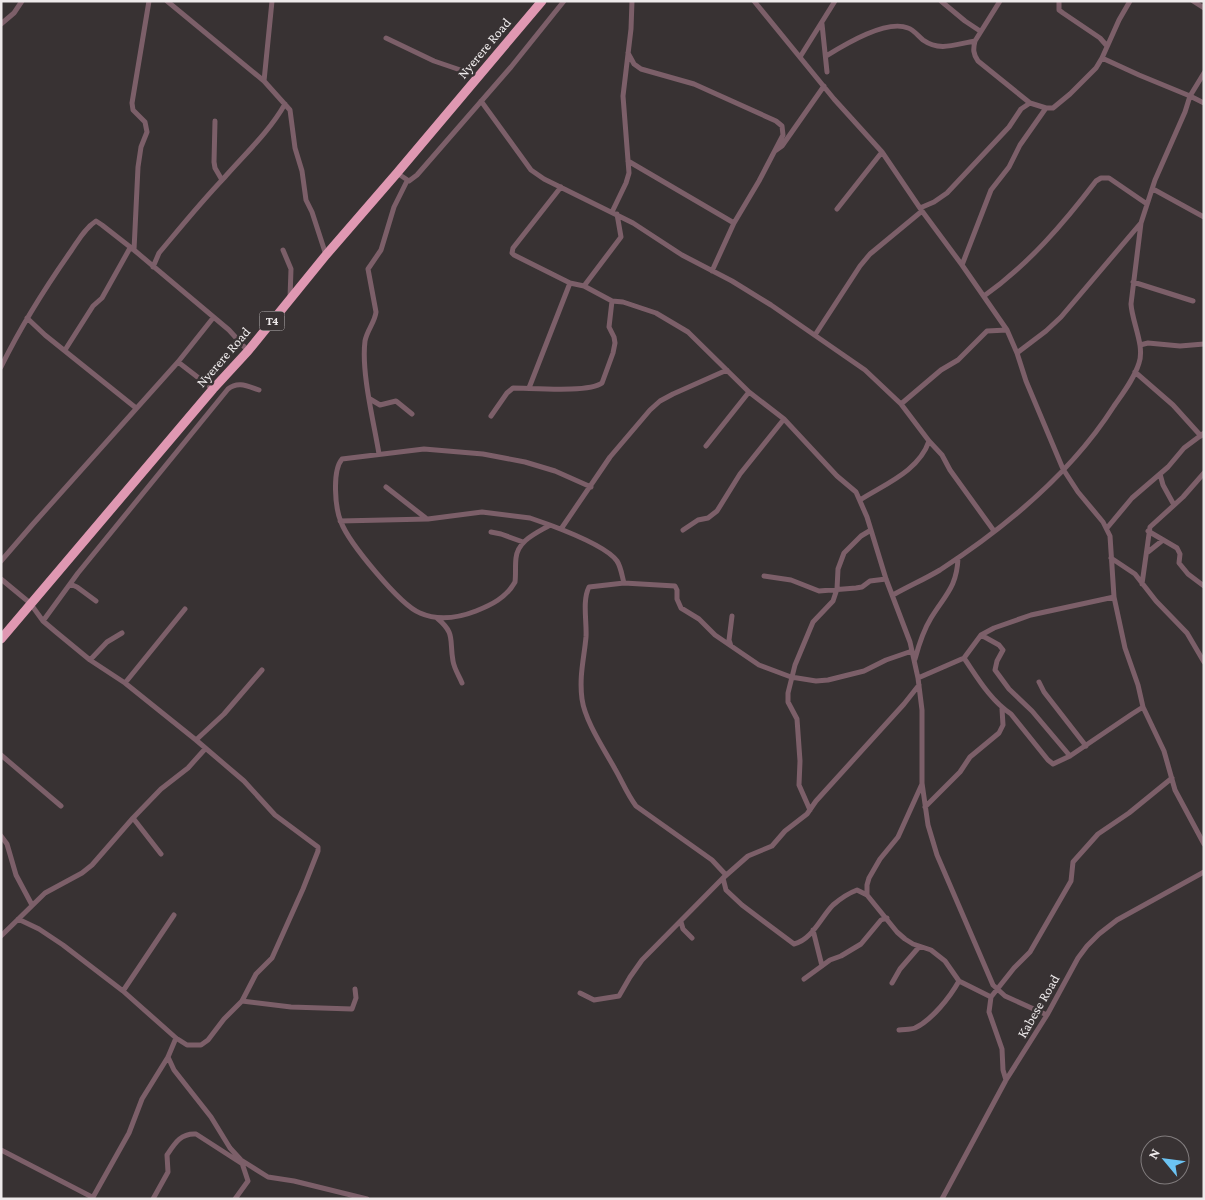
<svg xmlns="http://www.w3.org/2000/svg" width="1205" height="1200" viewBox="0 0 1205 1200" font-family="'Crimson Pro',serif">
<rect width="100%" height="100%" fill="#383233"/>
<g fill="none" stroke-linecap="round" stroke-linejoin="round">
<path stroke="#7c5f69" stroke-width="5" d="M 167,1 L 264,81
M 272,1 L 264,81 L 290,110 L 295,148 L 302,171 L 306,200 L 312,212 L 326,255
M 754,1 L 834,99 L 882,152 L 922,211 L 962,265 L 1007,330 L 1017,353 L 1026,381 L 1063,469 L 1078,492 L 1103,522 L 1110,536 L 1114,597 L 1125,648 L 1138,685 L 1143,707 L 1164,751 L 1175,790 L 1204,844
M 941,1 L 965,21 L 980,31
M 1000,1 L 975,41 C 973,49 973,54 978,61 L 1030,103
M 1059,1 L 1059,10 L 1063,13 L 1100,38 L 1107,46
M 1193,1 L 1204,8
M 1,24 L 14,13 L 22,1
M 822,24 L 827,72
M 386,38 L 434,61 L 478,76
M 628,53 L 634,64 L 641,69 L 694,84 L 776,121 L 782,126 L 783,135 L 759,181 L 734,223 L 712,271
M 826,56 C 844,45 886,19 908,28 C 914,30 918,36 923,40 C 940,52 956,44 975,41
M 800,57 L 835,1
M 1102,58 L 1139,75 L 1190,96 L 1204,103
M 481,101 L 531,170 L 544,179 L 633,223 L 682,255 L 732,281 L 771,305 L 865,370 L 901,404 L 929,441 C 919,471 885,484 860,500
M 215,121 L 214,162 L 215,168 L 222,180
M 775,151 L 782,146 L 824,86
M 628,161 L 734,223
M 397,173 L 409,181 L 417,175 L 511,67 L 564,1
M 561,187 L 513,248 L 512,253 L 514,255 L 570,283 L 584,286 L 612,301 L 623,302 L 656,313 L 688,332 L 749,392 L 784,419 L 837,476 L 856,492 L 867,517 L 886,579 L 910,642 L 918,678 L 922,710 L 922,783 L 928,825 L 937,855 L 993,985 L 1005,996 L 1047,1015
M 1153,189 L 1204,217
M 920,208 L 934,202 L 947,193 L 1009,127 L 1021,109 L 1030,103 L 1046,108 L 1053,108 L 1070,94 L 1096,68 L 1102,58 L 1119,20 L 1130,1
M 837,209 L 882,152
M 612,212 L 626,183 L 629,173 L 623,96 L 631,29 L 632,1
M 134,250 L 138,167 L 141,147 L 147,132 L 145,122 L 133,110 L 132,103 L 149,1
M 283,250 L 291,269 L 290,298
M 962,265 L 991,190 L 1009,167 L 1020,145 L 1046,108
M 153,267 L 159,253 C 180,228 201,202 224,178 C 245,154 269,132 285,104
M 1133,282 L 1193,301
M 584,286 L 621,237 L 617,214
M 984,296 C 1028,265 1064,223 1096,181 L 1101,178 L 1109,178 L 1147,204
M 27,318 L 45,335 L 136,408
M 815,335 L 860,266 L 870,254 L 922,211
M 1140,345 L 1148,343 L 1180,346 L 1204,344
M 65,350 L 93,306 L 102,298 L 130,248
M 1017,353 L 1046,331 L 1061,317 L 1140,224
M 178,362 L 213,389
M 1,367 C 21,326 45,288 71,251 C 78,241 85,228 96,221 L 102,225 L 134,250 L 229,330 L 248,351
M 1135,372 L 1173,405 L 1201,436
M 529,388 L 570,283
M 370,399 L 380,405 L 396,401 L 412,414
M 901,404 L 941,370 L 958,360 L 987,331 L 1007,330
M 491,416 L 507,393 L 513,388 C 532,388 589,393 602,383 L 613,353 L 615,343 L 614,337 L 609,327 L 612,301
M 929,441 L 942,455 L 950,470 L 994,531
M 706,446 L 749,392
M 379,454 C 374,423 361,372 365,341 C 367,330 375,322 376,312 L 368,269 L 381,250 L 394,207 L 407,181
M 1160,474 L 1163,485 L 1174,505
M 386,487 L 427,519
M 591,487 L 555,471 L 525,462 L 483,454 L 424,449 L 342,459 C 332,471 335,508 341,522 C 349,543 400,605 420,613 C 438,621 458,618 476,611 C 491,605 506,598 515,582 C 516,574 515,566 516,558 C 518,540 537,533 550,525 C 566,531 607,547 617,561 C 621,567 622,576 624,583
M 340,521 L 428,519 L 482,512 L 530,518 L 550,525
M 1107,528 L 1132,498 L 1168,467 L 1184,448 L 1204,433
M 561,529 L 610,457 L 650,410 L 660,401 L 673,394 L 727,370
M 683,530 L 698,520 L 708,518 L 717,511 L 740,474 L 784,419
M 1148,531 L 1177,548 L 1180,554 L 1179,563 L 1188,574 L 1204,586
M 491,532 L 501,534 L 523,542
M 1148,552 L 1163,540
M 1111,558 L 1135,574 L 1156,601 L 1187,633 L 1204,662
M 1,561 L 33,524 L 178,362 L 213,318
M 764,576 L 791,580 L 819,591 L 856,588 L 862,587 L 870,581 L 886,579
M 1,579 L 30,603 L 43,621 L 56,632 L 90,660 L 125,683 L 196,740 L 244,781 L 275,815 L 318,847 L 318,851 L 303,889 L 272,958 L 256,974 L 242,1001 L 224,1019 L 208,1040 L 201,1045 L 187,1045 L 176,1038 L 123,991 L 63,945 L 39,929 L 18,919
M 70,584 L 77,587 L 96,601
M 1142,584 L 1150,527 L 1183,497 L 1204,473
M 893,595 C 909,586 925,579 940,570 C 1006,527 1072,472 1114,406 C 1123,393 1134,379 1139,363 C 1145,346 1132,322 1131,304 L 1141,223 L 1155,180 L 1185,112 L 1190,96 L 1204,73
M 437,618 C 456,634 449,639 453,661 C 454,668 459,676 462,683
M 43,621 L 78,573 L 228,389 C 238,381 247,386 259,390
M 981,635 L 999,645 L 1003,650 L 997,661 L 995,670 L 1009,689 L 1032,711 L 1070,756
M 731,646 L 729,640 L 732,616
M 964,658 C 977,677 990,700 1011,714 L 1048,760 L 1053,764 L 1070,756 L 1132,714 L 1143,707
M 915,659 C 919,644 923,631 931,618 C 945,595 957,587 958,558
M 90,660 L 107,642 L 122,633
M 918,678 L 964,658 L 981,635 L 994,628 L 1031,615 L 1114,597
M 1039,682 L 1044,692 L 1086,746
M 125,683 L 185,609
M 196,740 L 224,714 L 262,670
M 1,755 L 61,806
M 922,784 L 898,837 L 880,859 L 869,878 L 867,885 L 867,895 L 897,932 L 905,939 L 913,944 L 931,950 L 945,961 L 959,981 L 991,997
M 925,807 L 960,772 L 970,757 L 999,733 L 1003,725 L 1002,709
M 810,810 L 799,785 L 800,761 L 797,719 L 788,702 L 788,693 L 795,665 L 813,622 L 833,601 L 837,589 L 838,569 L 844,553 L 861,536 L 871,530
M 133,818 L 161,854
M 1,836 L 7,844 L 16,875 L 32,905
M 726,875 L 712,860 L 636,806 C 627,794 622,781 615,769 C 604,749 585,721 582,699 C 579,676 584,659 586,637 C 587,622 582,601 589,587 L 624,583 L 675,586 L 677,590 L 677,599 L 681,608 L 699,619 L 715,635 L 759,665 L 791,677 L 816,681 L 828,680 L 864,671 L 886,660 L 912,651
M 723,878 L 726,890 L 742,905 L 794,944 C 812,940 821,917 833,905 C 840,899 849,893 857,890 L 867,895
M 681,922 L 683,929 L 692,938
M 813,930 L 822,966
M 1,936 L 45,893 L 82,873 L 92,865 L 133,818 L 161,789 L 188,768 L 205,749
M 804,979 L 830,960 L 841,956 L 861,944 L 881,920 L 887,918
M 892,983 L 900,969 L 919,947
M 123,991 L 174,915
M 580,993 L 594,1000 L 619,996 L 630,977 L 642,960 L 723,878 L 748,856 L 772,846 L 785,831 L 807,814 L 816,801 L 904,704 L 919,685
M 242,1001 L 291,1007 L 352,1009 L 356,998 L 355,989
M 899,1030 C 904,1029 910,1030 915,1028 C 932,1020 950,997 959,981
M 168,1057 L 174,1070 L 211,1117 L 230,1148 L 241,1160 L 268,1177 L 294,1181 L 367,1199
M 1006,1080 L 1003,1070 L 1002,1049 L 989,1012 L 991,997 L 1014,968 L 1030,952 L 1071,881 L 1073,862 L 1098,834 L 1129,813 L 1172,778
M 1,1150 L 92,1197
M 92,1199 L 129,1133 L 142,1099 L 168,1057 L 176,1038
M 153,1199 L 168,1172 L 167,1155 C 175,1143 181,1133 196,1134 L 241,1163
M 235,1199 L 248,1181 L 241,1160
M 942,1199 L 1006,1080 L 1047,1015 L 1078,958 L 1087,946 L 1099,934 L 1117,920 L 1204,872"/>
<path stroke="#df98b2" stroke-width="9" d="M 1,639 L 213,389 L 248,351 L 326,255 L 397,173 L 542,1"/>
</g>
<g text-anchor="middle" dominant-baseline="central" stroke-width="5" stroke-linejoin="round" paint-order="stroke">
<rect fill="#383233" stroke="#b7b3b4" stroke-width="1" x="259.5" y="311.5" width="25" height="19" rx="4"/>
<g font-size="12" font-weight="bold" fill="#eeeaeb">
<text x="272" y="321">T4</text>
</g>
<g font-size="14" fill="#eeeaeb" stroke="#383233">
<text transform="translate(484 48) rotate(-50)">Nyerere Road</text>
<text transform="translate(223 357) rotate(-49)">Nyerere Road</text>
<text transform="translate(1038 1006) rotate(-60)">Kabese Road</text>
</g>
</g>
<rect width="1205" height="1200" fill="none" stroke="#eeeaeb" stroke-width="5"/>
<g transform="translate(1165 1160) rotate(299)"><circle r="24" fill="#383233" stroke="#817c7d"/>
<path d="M0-4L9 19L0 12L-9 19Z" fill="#6cc3f2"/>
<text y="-8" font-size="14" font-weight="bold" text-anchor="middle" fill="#eeeaeb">N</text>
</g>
</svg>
